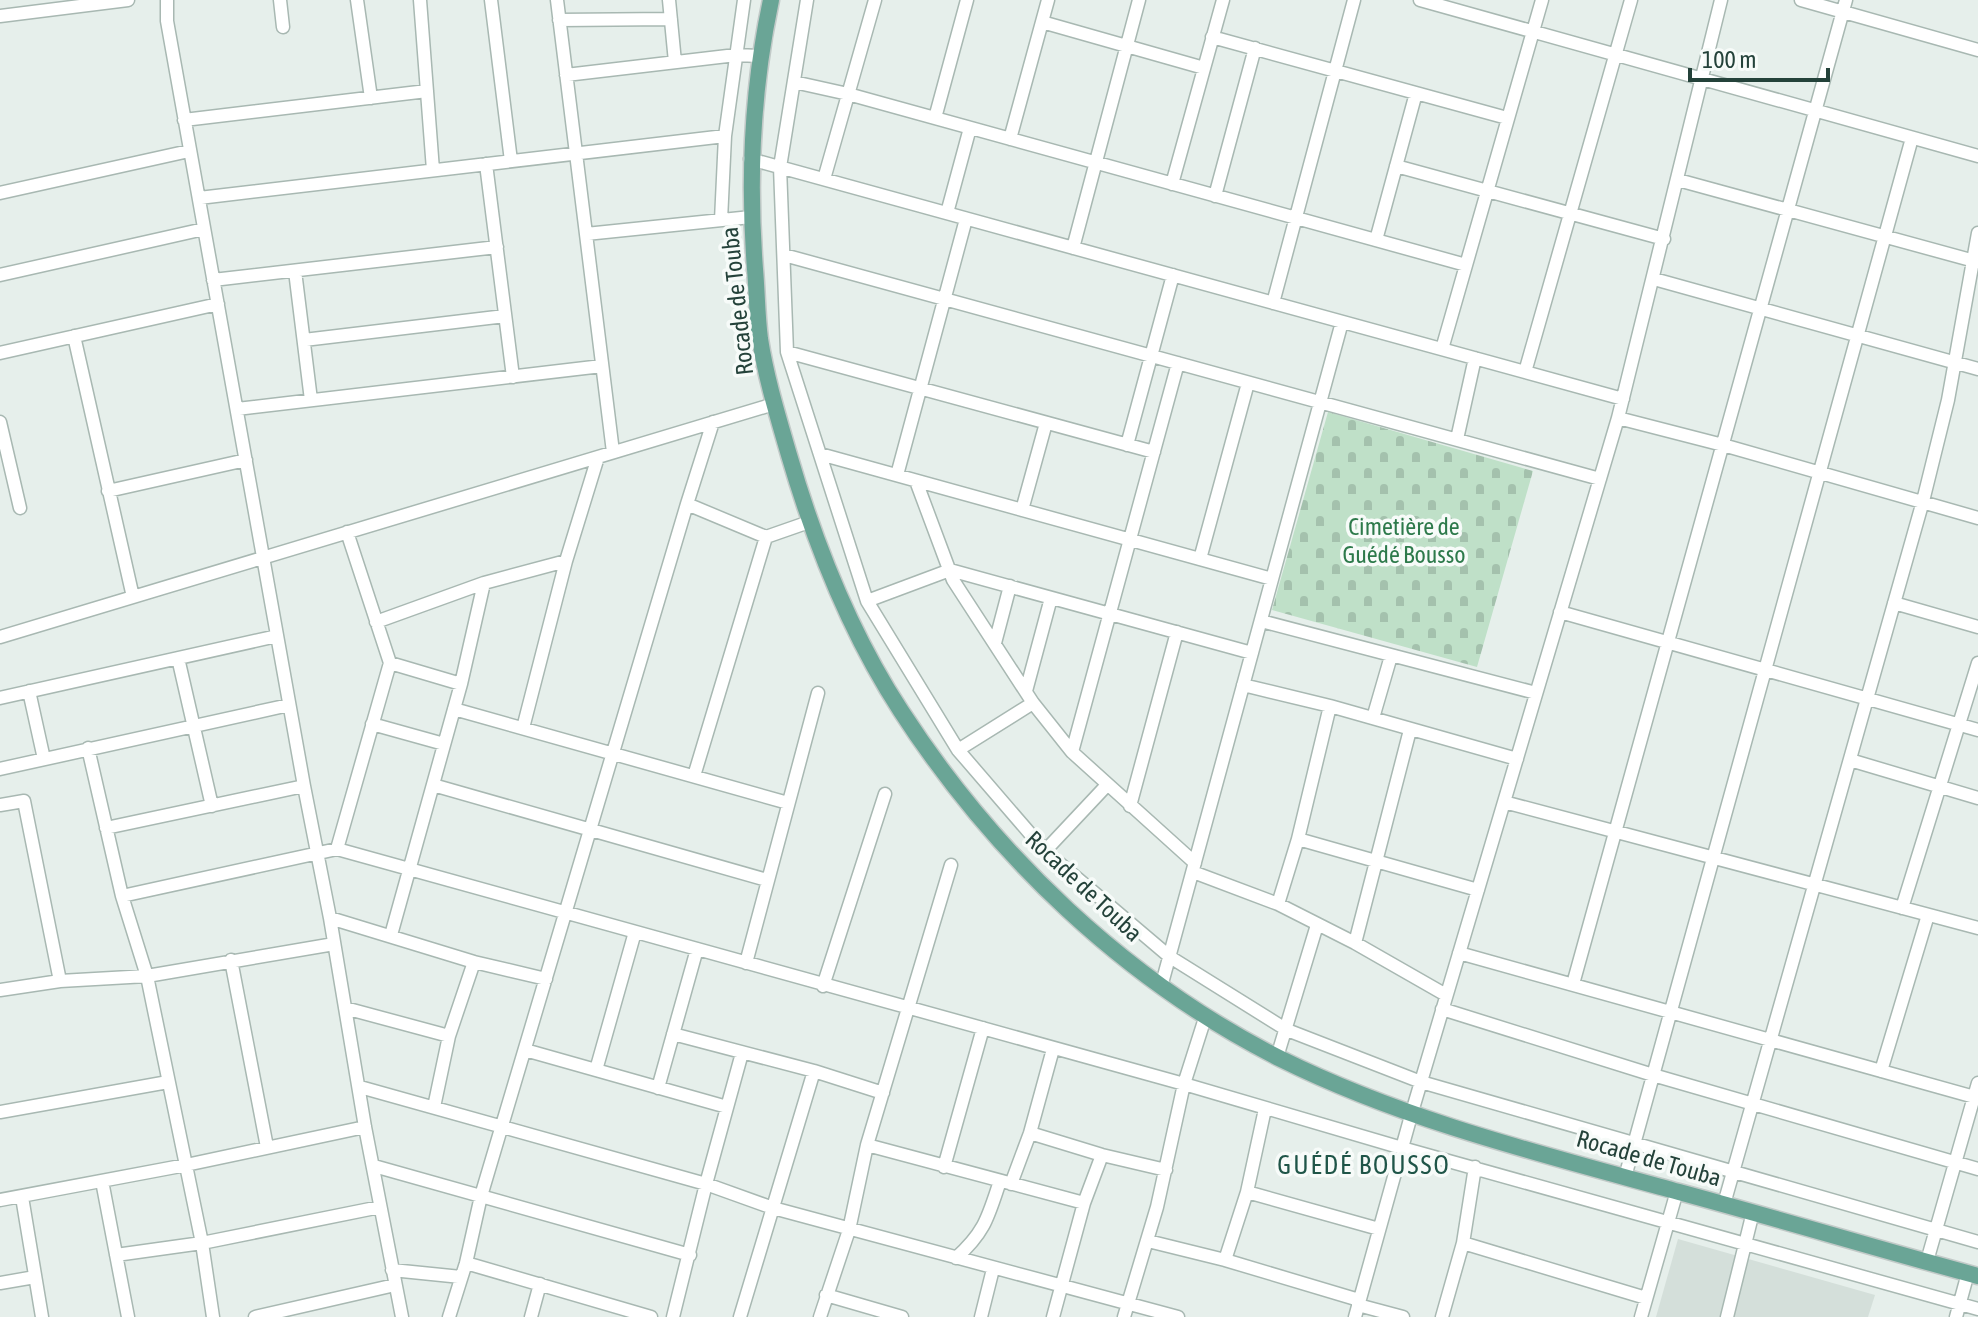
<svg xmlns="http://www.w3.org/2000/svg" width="1978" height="1317" viewBox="0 0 1978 1317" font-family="'Asap Condensed',sans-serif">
<defs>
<pattern id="cemetery-stones" width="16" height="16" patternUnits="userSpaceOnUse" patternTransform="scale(2)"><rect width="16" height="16" fill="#bfe0c8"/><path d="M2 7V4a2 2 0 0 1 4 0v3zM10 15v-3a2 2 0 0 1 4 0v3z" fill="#a4c1ad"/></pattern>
</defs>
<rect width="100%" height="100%" fill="#e6efeb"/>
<path fill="#d4dfda" d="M 1678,1239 L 1875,1295 L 1868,1317 L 1656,1317 Z"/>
<path fill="url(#cemetery-stones)" d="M 1328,412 L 1533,471 L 1477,667 L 1272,610 Z"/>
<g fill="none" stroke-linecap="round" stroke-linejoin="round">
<defs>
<path id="minor" d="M 167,0 L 167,21 L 304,786 L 330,918 L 365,1127 L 402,1317
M 280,0 L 283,27
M 357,0 L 371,98
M 420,0 L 433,170
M 491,0 L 511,161
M 557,0 L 613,452
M 669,0 L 675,62
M 807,0 L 780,167 L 787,352 L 867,601 L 958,750 L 1045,851 L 1170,957 L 1287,1030 L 1421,1082 L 1978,1242
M 1420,0 L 1978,156
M 1801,0 L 1978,50
M 0,16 L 128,0
M 559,20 L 671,19
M 1042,22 L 1204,68
M 1212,37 L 1507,118
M 566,75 L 736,55 L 759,56
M 794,82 L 848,94 L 1466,265
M 935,118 L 967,0
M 184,120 L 427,91
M 1010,139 L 1048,0
M 750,159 L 1623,399
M 486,164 L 513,377
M 1396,166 L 1664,239
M 824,179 L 875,0
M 1678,180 L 1978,262
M 1172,184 L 1223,0
M 0,193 L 189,151
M 1215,196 L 1255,48
M 199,198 L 725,136
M 947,213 L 970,128
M 721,220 L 725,136 L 744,0
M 586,234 L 751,217
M 1376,240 L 1416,93
M 1073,248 L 1139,0
M 784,255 L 1600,479
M 295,271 L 311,400
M 0,275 L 204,229
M 1654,279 L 1978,369
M 213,280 L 497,247
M 1273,303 L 1354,0
M 74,336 L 133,597
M 304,340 L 505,316
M 1442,349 L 1542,0
M 787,352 L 1154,452
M 0,353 L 218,304
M 1525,372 L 1631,0
M 237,409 L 602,366
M 1618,418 L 1723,445 L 1978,518
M 0,422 L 20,508
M 1457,439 L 1475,358
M 1127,445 L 1173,275
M 820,454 L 1272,579
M 897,475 L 966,219
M 916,481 L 953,580 L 1033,703 L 1072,752 L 1195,863
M 108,491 L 246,460
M 687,504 L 766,537 L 809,522
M 1022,510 L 1046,423
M 1200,559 L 1248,383
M 867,601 L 950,570 L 1252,653
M 1894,603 L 1978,627
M 1560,612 L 1978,730
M 1261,621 L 1536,693
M 376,622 L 484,583 L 566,561
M 0,637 L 774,404
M 995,643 L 1010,586
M 178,658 L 212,806
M 390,663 L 461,684
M 1243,685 L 1330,706 L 1517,759
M 29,691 L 44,759
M 1026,691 L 1051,598
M 0,698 L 277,636
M 454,709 L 788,803
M 1373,718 L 1391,656
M 372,724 L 444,744
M 523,728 L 566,561 L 598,457
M 88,748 L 122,896 L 147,976 L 202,1243 L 213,1317
M 958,750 L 1033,703
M 1072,752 L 1178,363
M 1850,760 L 1978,798
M 0,769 L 289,705
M 694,776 L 766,537
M 433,785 L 767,880
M 1504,802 L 1978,928
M 0,805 L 24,801 L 60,981
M 1130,806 L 1177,632
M 106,828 L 304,786
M 1298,839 L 1478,890
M 337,849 L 390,663 L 347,532
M 1045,851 L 1107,785
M 1193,872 L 1278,904 L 1355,943 L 1446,995
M 122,896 L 337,849 L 1184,1084 L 1402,1148 L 1978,1309
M 1278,904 L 1298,839 L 1330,706
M 1902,908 L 1978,663
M 330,918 L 474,962 L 546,979
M 391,935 L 461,684 L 484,583
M 1355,943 L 1410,730
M 1459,953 L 1978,1098
M 231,960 L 267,1147
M 746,963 L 818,693
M 1573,984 L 1846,0
M 823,986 L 885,794
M 1161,987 L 1342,322
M 0,990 L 60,981 L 147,976 L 334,944
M 345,1008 L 449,1036
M 1442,1009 L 1653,1075 L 1978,1169
M 673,1034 L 814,1071 L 883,1093
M 525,1050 L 727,1107
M 1277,1057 L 1317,925
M 596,1070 L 635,932
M 1881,1071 L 1928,915
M 360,1087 L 706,1184 L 773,1208 L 1178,1317
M 658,1088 L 697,949
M 434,1107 L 449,1036 L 474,962
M 0,1112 L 168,1082
M 1030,1133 L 1102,1155 L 1166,1170
M 867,1145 L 1084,1203
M 374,1166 L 690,1255
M 944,1167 L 983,1028
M 1625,1177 L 1912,138
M 102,1181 L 128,1317
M 1011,1184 L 1030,1133 L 1053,1049
M 1247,1192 L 1379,1229
M 22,1197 L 42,1317
M 0,1200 L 186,1165 L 365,1127
M 1724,1204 L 1923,501 L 1948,400 L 1978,233
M 1148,1241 L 1225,1260 L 1359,1300
M 1463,1243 L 1646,1298
M 116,1255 L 202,1243 L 380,1207
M 956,1258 C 985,1232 988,1217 1000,1181
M 1225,1260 L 1247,1192 L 1265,1109
M 1927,1261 L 1978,1083
M 466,1263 L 651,1317
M 392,1270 L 461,1277
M 0,1283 L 35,1277
M 826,1295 L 902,1317
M 1358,1305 L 1403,1317
M 255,1317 L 395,1285
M 449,1317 L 466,1263 L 481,1196 L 687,504 L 713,422
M 531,1317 L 540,1284
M 673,1317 L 706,1184 L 742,1053
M 740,1317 L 814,1071
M 820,1317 L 849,1230 L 867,1145 L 951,865
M 981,1317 L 993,1269
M 1053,1317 L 1084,1203 L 1102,1155
M 1124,1317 L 1157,1207 L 1184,1084 L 1206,1015
M 1355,1317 L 1412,1112 L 1618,418 L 1721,0
M 1442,1317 L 1463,1243 L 1475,1167
M 1641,1317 L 1677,1191
M 1727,1317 L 1753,1212
M 1956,1317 L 1968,1273"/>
<path id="major" d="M 771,0 C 752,89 748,178 755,269 C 757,292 757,316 760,339 C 766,378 778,417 789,455 C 815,544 850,633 901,711 C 995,856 1126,981 1281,1059 C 1406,1121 1545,1155 1679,1192 C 1779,1219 1878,1249 1978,1276"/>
</defs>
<use href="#minor" stroke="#a8b8b2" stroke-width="15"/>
<use href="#major" stroke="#c2cac8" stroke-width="19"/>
<use href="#minor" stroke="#fff" stroke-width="12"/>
<use href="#major" stroke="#6aa596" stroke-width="16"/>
</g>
<g text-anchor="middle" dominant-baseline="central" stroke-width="7" stroke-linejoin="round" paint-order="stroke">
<g font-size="24" fill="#24423a" stroke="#f7fbf9">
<text transform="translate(737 301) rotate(-96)">Rocade de Touba</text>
<text transform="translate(1084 886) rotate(43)">Rocade de Touba</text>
<text transform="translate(1649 1158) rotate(16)">Rocade de Touba</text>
</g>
<g font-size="24" fill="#2d7a4b" stroke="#f7fbf9">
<text x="1404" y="526">Cimetière de<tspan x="1404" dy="28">Guédé Bousso</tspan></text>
</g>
<g font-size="26" letter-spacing="2" fill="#1f5548" stroke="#f7fbf9">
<text x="1364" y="1165">GUÉDÉ BOUSSO</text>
</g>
</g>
<path d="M1690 68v12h138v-12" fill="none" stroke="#24423a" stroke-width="4"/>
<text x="1702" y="68" font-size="24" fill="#24423a" stroke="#f7fbf9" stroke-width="6" paint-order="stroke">100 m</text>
</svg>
